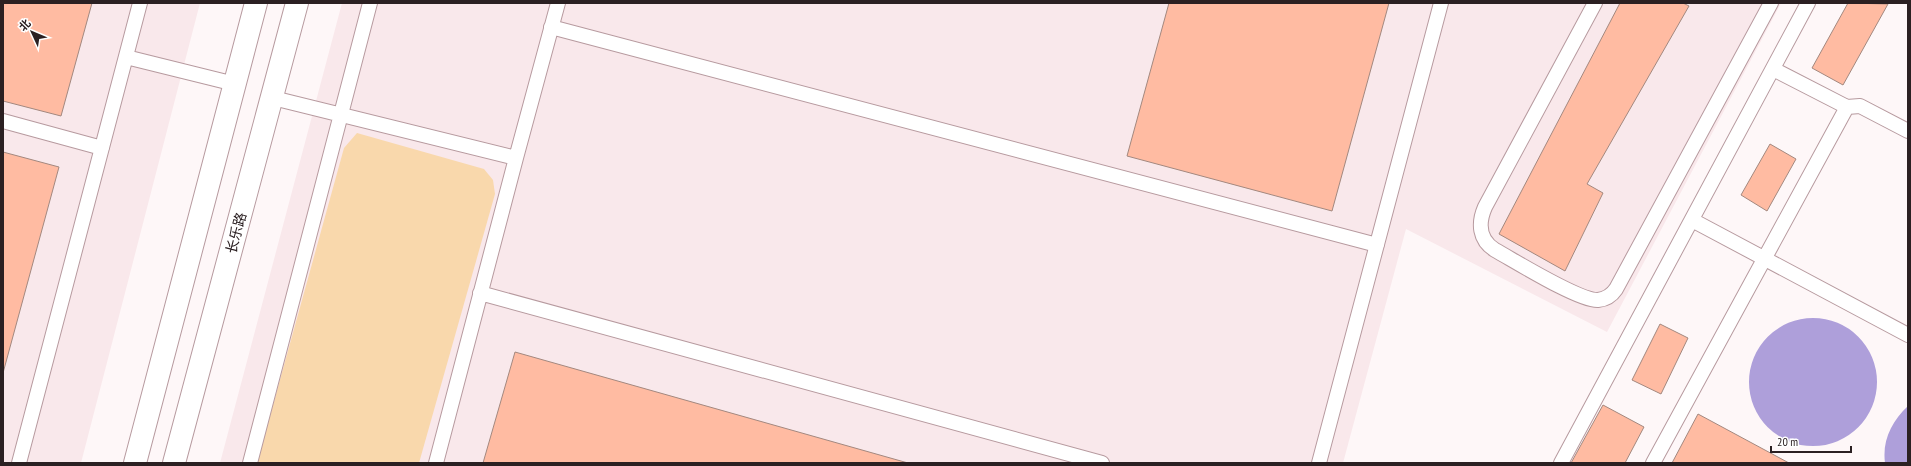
<svg xmlns="http://www.w3.org/2000/svg" width="1911" height="466" viewBox="0 0 1911 466" font-family="'PT Sans Narrow','Noto Sans SC',sans-serif">
<rect width="100%" height="100%" fill="#fef7f8"/>
<path fill="#f9e8eb" d="M 3,3 L 200,3 L 81,463 L 3,463 Z
M 342,3 L 1781,3 L 1607,332 L 1406,229 L 1343,463 L 220,463 Z"/>
<path fill="#f9d8ac" d="M 357,133 L 484,169 L 493,180 L 495,194 L 419,463 L 257,463 L 344,148 Z"/>
<path fill="#ae9fda" d="M1749 382a64 64 0 1 1 128 0a64 64 0 1 1-128 0Z
M 1908,406 L 1908,463 L 1885,463 C 1882,440 1892,421 1908,406 Z"/>
<path fill="#ffbba2" stroke="#a3887f" d="M 3,3 L 92,3 L 61,116 L 3,101 Z
M 1169,3 L 1389,3 L 1332,211 L 1127,156 Z
M 1620,3 L 1683,3 L 1689,6 L 1587,184 L 1603,193 L 1565,271 L 1499,234 Z
M 1848,3 L 1888,4 L 1843,85 L 1812,68 Z
M 1770,144 L 1796,159 L 1767,211 L 1741,195 Z
M 3,152 L 59,167 L 3,373 Z
M 1660,324 L 1688,338 L 1661,394 L 1632,380 Z
M 515,352 L 908,463 L 483,463 Z
M 1603,405 L 1644,427 L 1625,463 L 1571,463 Z
M 1698,414 L 1789,463 L 1672,463 Z"/>
<g fill="none" stroke-linecap="round" stroke-linejoin="round">
<defs>
<path id="service" d="M 1595,3 L 1485,207 C 1478,223 1479,240 1495,250 C 1515,261 1579,301 1598,300 C 1607,299 1612,295 1616,289 L 1771,3
M 551,27 L 1377,245
M 126,57 L 235,84
M 1773,69 L 1847,107
M 273,98 L 516,158 L 436,463
M 3,121 L 102,148
M 516,158 L 558,3
M 1692,220 L 1908,335
M 480,293 L 1102,463
M 19,463 L 140,3
M 250,463 L 370,3
M 1319,463 L 1441,3
M 1561,463 L 1808,3
M 1653,463 L 1847,107 L 1860,106 L 1908,131"/>
<path id="tertiary" d="M 135,463 L 256,3
M 174,463 L 297,3"/>
</defs>
<use href="#service" stroke="#b79a9f" stroke-width="16"/>
<use href="#tertiary" stroke="#b79a9f" stroke-width="24"/>
<use href="#service" stroke="#fff" stroke-width="14"/>
<use href="#tertiary" stroke="#fff" stroke-width="22"/>
</g>
<g text-anchor="middle" dominant-baseline="central" stroke-width="3" stroke-linejoin="round" paint-order="stroke">
<g font-size="14" fill="#2b2022" stroke="#fff">
<text transform="translate(236 233) rotate(-75)">长乐路</text>
</g>
</g>
<rect width="1911" height="466" fill="none" stroke="#2b2022" stroke-width="8"/>
<g transform="translate(32 32) rotate(314)" stroke="#ffffff" stroke-width="3" paint-order="stroke">
<path d="M0-3L7 15L0 10L-7 15Z" fill="#2b2022"/>
<text y="-6" font-size="11" font-weight="bold" text-anchor="middle" fill="#2b2022">北</text>
</g>
<path d="M1771 446v6h80v-6" fill="none" stroke="#2b2022" stroke-width="2"/>
<text x="1777" y="446" font-size="12" fill="#2b2022" stroke="#ffffff" stroke-width="3" paint-order="stroke">20 m</text>
</svg>
